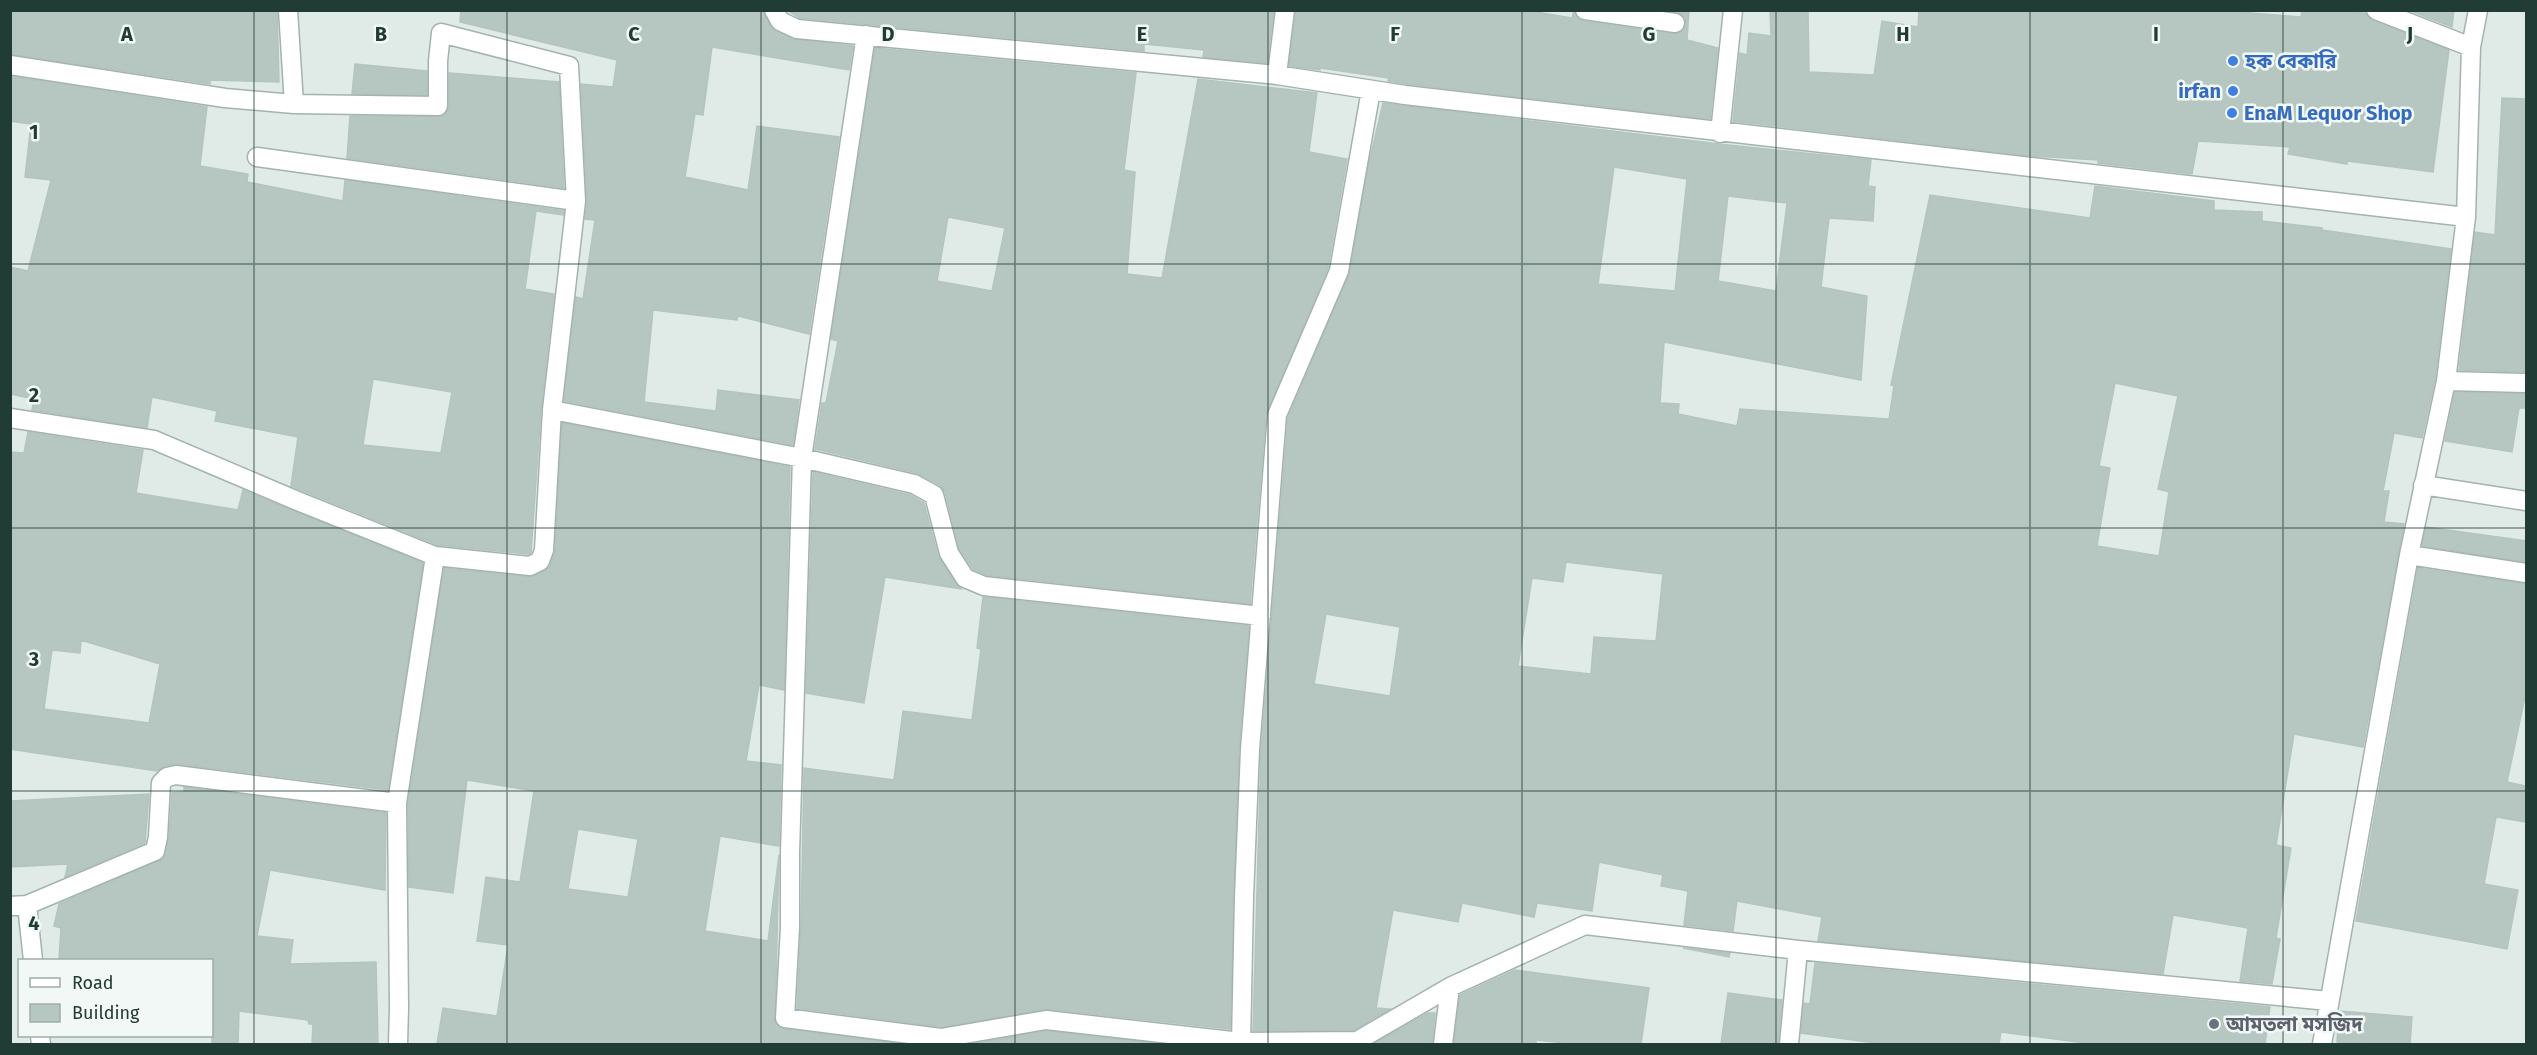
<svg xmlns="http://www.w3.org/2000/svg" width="2537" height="1055" viewBox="0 0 2537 1055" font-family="'Fira Sans','Noto Sans Bengali',sans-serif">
<rect width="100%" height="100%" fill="#e0ebe7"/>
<path fill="#b6c6c0" stroke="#b3c5be" stroke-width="1.5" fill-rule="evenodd" d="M 10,10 L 277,10 L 279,82 L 210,80 L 210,84 L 10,54 Z
M 461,10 L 763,10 L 771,27 L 792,39 L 853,46 L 849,70 L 712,47 L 703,115 L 695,114 L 685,177 L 748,190 L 757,126 L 839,137 L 809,334 L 738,316 L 737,320 L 653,310 L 644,402 L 716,411 L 718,390 L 799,400 L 793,445 L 564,401 L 576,297 L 583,299 L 595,220 L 585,219 L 587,200 L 581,84 L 613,87 L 617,60 L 460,22 Z
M 787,10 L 1274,10 L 1267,63 L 1203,57 L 1204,50 L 1144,44 L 1144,51 L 800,18 Z
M 1296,10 L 1524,10 L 1572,18 L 1574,10 L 1578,18 L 1583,21 L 1673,34 L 1683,30 L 1686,19 L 1681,14 L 1667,10 L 1689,10 L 1687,40 L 1718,48 L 1710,119 L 1407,84 L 1388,81 L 1389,78 L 1320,68 L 1320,70 L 1289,66 Z
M 1770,10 L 1808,10 L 1809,72 L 1874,75 L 1882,21 L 1918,27 L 1919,10 L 2214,10 L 2301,17 L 2302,10 L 2365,13 L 2372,20 L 2449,50 L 2433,172 L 2347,161 L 2347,164 L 2288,154 L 2290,147 L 2198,141 L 2192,174 L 2098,163 L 2098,160 L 2030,156 L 1733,121 L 1740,53 L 1747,55 L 1749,33 L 1771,36 Z
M 2408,10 L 2454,10 L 2452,27 Z
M 875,48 L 1136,73 L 1124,170 L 1135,172 L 1127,274 L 1162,278 L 1198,79 L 1317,93 L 1309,152 L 1347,159 L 1328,268 L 1266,414 L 1250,604 L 987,575 L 973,569 L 959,548 L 945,492 L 940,485 L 917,473 L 815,449 L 822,403 L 826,403 L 838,341 L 831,339 ZM 948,217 L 1005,228 L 992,291 L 937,281 Z
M 355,64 L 427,71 L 427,95 L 352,94 Z
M 449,73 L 559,82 L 564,188 L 347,158 L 350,116 L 443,116 L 449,107 Z
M 10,76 L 207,107 L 200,166 L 248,174 L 247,182 L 343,201 L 345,180 L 564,211 L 563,215 L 536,211 L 525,289 L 554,294 L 541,409 L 531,553 L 528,554 L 438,545 L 291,486 L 298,437 L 215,421 L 217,411 L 152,397 L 147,428 L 32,410 L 34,399 L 10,394 L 10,267 L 28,271 L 51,180 L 25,177 L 31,124 L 10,121 ZM 373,379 L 452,392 L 441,453 L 363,445 Z
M 2502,98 L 2526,99 L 2526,372 L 2459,370 L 2475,232 L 2495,235 Z
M 1383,103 L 1719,144 L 1871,160 L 1868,186 L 1875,187 L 1873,221 L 1829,218 L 1821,287 L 1867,296 L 1861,380 L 1664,342 L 1660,403 L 1679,404 L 1678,414 L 1737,426 L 1740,409 L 1889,419 L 1894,386 L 1891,385 L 1930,195 L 2090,218 L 2095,186 L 2214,201 L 2214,210 L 2262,212 L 2262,221 L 2322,228 L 2322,230 L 2451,249 L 2435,379 L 2422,438 L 2394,433 L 2383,491 L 2389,491 L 2384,522 L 2404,524 L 2363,747 L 2294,734 L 2276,845 L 2291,848 L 2276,938 L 2280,939 L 2272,984 L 2240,981 L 2248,928 L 2173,915 L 2163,974 L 1818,941 L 1822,917 L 1737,901 L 1733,931 L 1684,925 L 1688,891 L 1661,886 L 1663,875 L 1599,862 L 1592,911 L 1537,903 L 1534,917 L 1462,903 L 1458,922 L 1393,910 L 1376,1008 L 1390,1009 L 1354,1030 L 1253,1031 L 1261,750 L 1288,418 L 1349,275 L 1369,163 ZM 1614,167 L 1687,179 L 1675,291 L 1598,284 ZM 1728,196 L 1787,203 L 1776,291 L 1718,281 ZM 2115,383 L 2178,396 L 2158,489 L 2169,492 L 2159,556 L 2097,546 L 2110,468 L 2099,466 ZM 1566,562 L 1663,574 L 1656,641 L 1594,637 L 1591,674 L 1518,666 L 1532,578 L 1563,582 ZM 1326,614 L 1400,627 L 1390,696 L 1314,684 Z
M 2455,392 L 2526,394 L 2526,408 L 2519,408 L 2512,452 L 2445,441 Z
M 562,423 L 790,467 L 784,690 L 759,685 L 746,761 L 781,765 L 779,846 L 720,836 L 705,931 L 768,941 L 779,855 L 775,1023 L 784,1029 L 903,1044 L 437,1044 L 443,1008 L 497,1016 L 508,945 L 477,941 L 486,877 L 520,882 L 534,791 L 467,780 L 453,893 L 409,887 L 408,804 L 444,568 L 529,577 L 545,571 L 550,566 L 555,551 ZM 578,829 L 638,839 L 628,897 L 568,889 Z
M 28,432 L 143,450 L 136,493 L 238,510 L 243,490 L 423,563 L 388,790 L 177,764 L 165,766 L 157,771 L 10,749 L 10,452 L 24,453 ZM 81,640 L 160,664 L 149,723 L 44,709 L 52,650 L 80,653 Z
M 813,472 L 910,495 L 924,503 L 938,556 L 956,584 L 961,589 L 885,577 L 864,703 L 806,693 Z
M 2426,527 L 2526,541 L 2526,562 L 2422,546 Z
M 2418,568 L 2526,584 L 2526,692 L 2507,782 L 2526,786 L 2526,822 L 2496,817 L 2484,884 L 2518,890 L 2507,949 L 2356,921 Z
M 983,597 L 1249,626 L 1239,748 L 1230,1029 L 1047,1009 L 941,1027 L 797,1008 L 801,928 L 804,768 L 894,780 L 903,711 L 972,720 L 981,649 L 977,648 Z
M 184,787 L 386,813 L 385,890 L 270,870 L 257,936 L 293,940 L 290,964 L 376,962 L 378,1044 L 312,1044 L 313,1024 L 309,1024 L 308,1020 L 239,1011 L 238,1044 L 212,1044 L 212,960 L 59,960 L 61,928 L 54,926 L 59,904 L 163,859 L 169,838 L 172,793 L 184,792 Z
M 149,794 L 145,843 L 65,877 L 68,864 L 10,867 L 10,801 Z
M 1683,948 L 1730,953 L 1729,957 Z
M 1815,963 L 2270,1007 L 2265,1044 L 2092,1044 L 2001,1032 L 1999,1044 L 1883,1044 L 1801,1033 L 1804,1003 L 1810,1004 Z
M 1515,970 L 1649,988 L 1641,1044 L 1576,1044 L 1536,1040 L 1536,1044 L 1454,1044 L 1460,995 Z
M 1728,993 L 1782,1000 L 1778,1044 L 1721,1044 Z
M 2339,1011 L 2412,1017 L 2410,1044 L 2337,1042 Z
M 1428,1013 L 1435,1013 L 1432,1044 L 1373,1044 Z
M 1046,1031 L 1163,1044 L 970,1044 Z"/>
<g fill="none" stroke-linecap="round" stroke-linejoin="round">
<defs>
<path id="street" d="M 288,10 L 294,104
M 774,10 L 780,21 L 797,29 L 1277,75 L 1405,95 L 2466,217
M 1585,10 L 1675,23
M 2376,10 L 2471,47
M 866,35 L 802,458 L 790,853 L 790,927 L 785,1018 L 941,1038 L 1046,1020 L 1241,1042 L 1357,1041 L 1450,987 L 1585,925 L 1798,950
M 10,65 L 225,98 L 294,104 L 438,106 L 438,61 L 441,33 L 569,66 L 576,201 L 552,410 L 544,550 L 540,561 L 530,566 L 435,556 L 300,502 L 154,440 L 10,418
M 1277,75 L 1285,10
M 1720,133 L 1733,10
M 257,157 L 576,201
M 2446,381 L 2526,383
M 552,410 L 802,458 L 914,484 L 934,495 L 949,553 L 965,578 L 984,586 L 1261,616
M 2423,485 L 2526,501
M 2409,555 L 2526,573
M 27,905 L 155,851 L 158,837 L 161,783 L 167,777 L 176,775 L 397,803
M 10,906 L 27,905 L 33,960
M 40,1036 L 41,1044
M 398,1044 L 399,1008 L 397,803 L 435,556
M 1241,1044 L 1244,897 L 1250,749 L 1277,415 L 1339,271 L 1371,90
M 1443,1044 L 1450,987
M 1789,1044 L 1798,950 L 2329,1001
M 2322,1044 L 2409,555 L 2446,381 L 2466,217 L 2471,47 L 2478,10"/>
</defs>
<use href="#street" stroke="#a3b3ae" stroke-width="21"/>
<use href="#street" stroke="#fff" stroke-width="18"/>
</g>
<path fill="none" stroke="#213c35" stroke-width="1.5" stroke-opacity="0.55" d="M 254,10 L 254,1044M 507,10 L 507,1044M 761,10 L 761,1044M 1015,10 L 1015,1044M 1268,10 L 1268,1044M 1522,10 L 1522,1044M 1776,10 L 1776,1044M 2030,10 L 2030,1044M 2283,10 L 2283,1044M 10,264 L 2526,264M 10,528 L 2526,528M 10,791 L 2526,791"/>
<g fill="#3f7fe0" stroke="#f1f8f5" stroke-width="2">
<circle cx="2233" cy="61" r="6"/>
<circle cx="2233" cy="91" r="6"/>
<circle cx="2232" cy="113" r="6"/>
</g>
<circle fill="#6b7280" stroke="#f1f8f5" stroke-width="2" cx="2214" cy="1024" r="6"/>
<g text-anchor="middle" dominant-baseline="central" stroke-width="5" stroke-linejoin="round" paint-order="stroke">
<g font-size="20" font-weight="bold" fill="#366cbe" stroke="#f1f8f5" text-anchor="start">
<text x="2245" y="61">হক বেকারি</text>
<text x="2221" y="91" text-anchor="end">irfan</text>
<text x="2244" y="113">EnaM Lequor Shop</text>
</g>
<g font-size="20" font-weight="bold" fill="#5b616d" stroke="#f1f8f5" text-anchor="start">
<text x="2226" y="1024">আমতলা মসজিদ</text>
</g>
</g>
<g font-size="20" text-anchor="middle" font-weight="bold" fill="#213c35" stroke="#f1f8f5" stroke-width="5" stroke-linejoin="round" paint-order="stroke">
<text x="127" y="41">A</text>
<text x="381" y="41">B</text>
<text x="634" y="41">C</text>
<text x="888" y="41">D</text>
<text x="1142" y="41">E</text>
<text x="1395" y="41">F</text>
<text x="1649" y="41">G</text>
<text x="1903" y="41">H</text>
<text x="2156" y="41">I</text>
<text x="2410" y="41">J</text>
<text x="34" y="139">1</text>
<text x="34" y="402">2</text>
<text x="34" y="666">3</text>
<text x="34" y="930">4</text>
</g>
<rect width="2537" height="1055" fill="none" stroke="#213c35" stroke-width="24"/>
<rect x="18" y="959" width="195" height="78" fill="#f1f8f5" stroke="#9eada8" stroke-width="1.5"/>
<rect x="30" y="978" width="30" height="9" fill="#ffffff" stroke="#9eada8" stroke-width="1.5"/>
<text x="72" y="989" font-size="18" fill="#213c35">Road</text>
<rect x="30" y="1004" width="30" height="18" fill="#b6c6c0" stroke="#9eada8" stroke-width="1.5"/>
<text x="72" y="1019" font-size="18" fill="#213c35">Building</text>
</svg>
